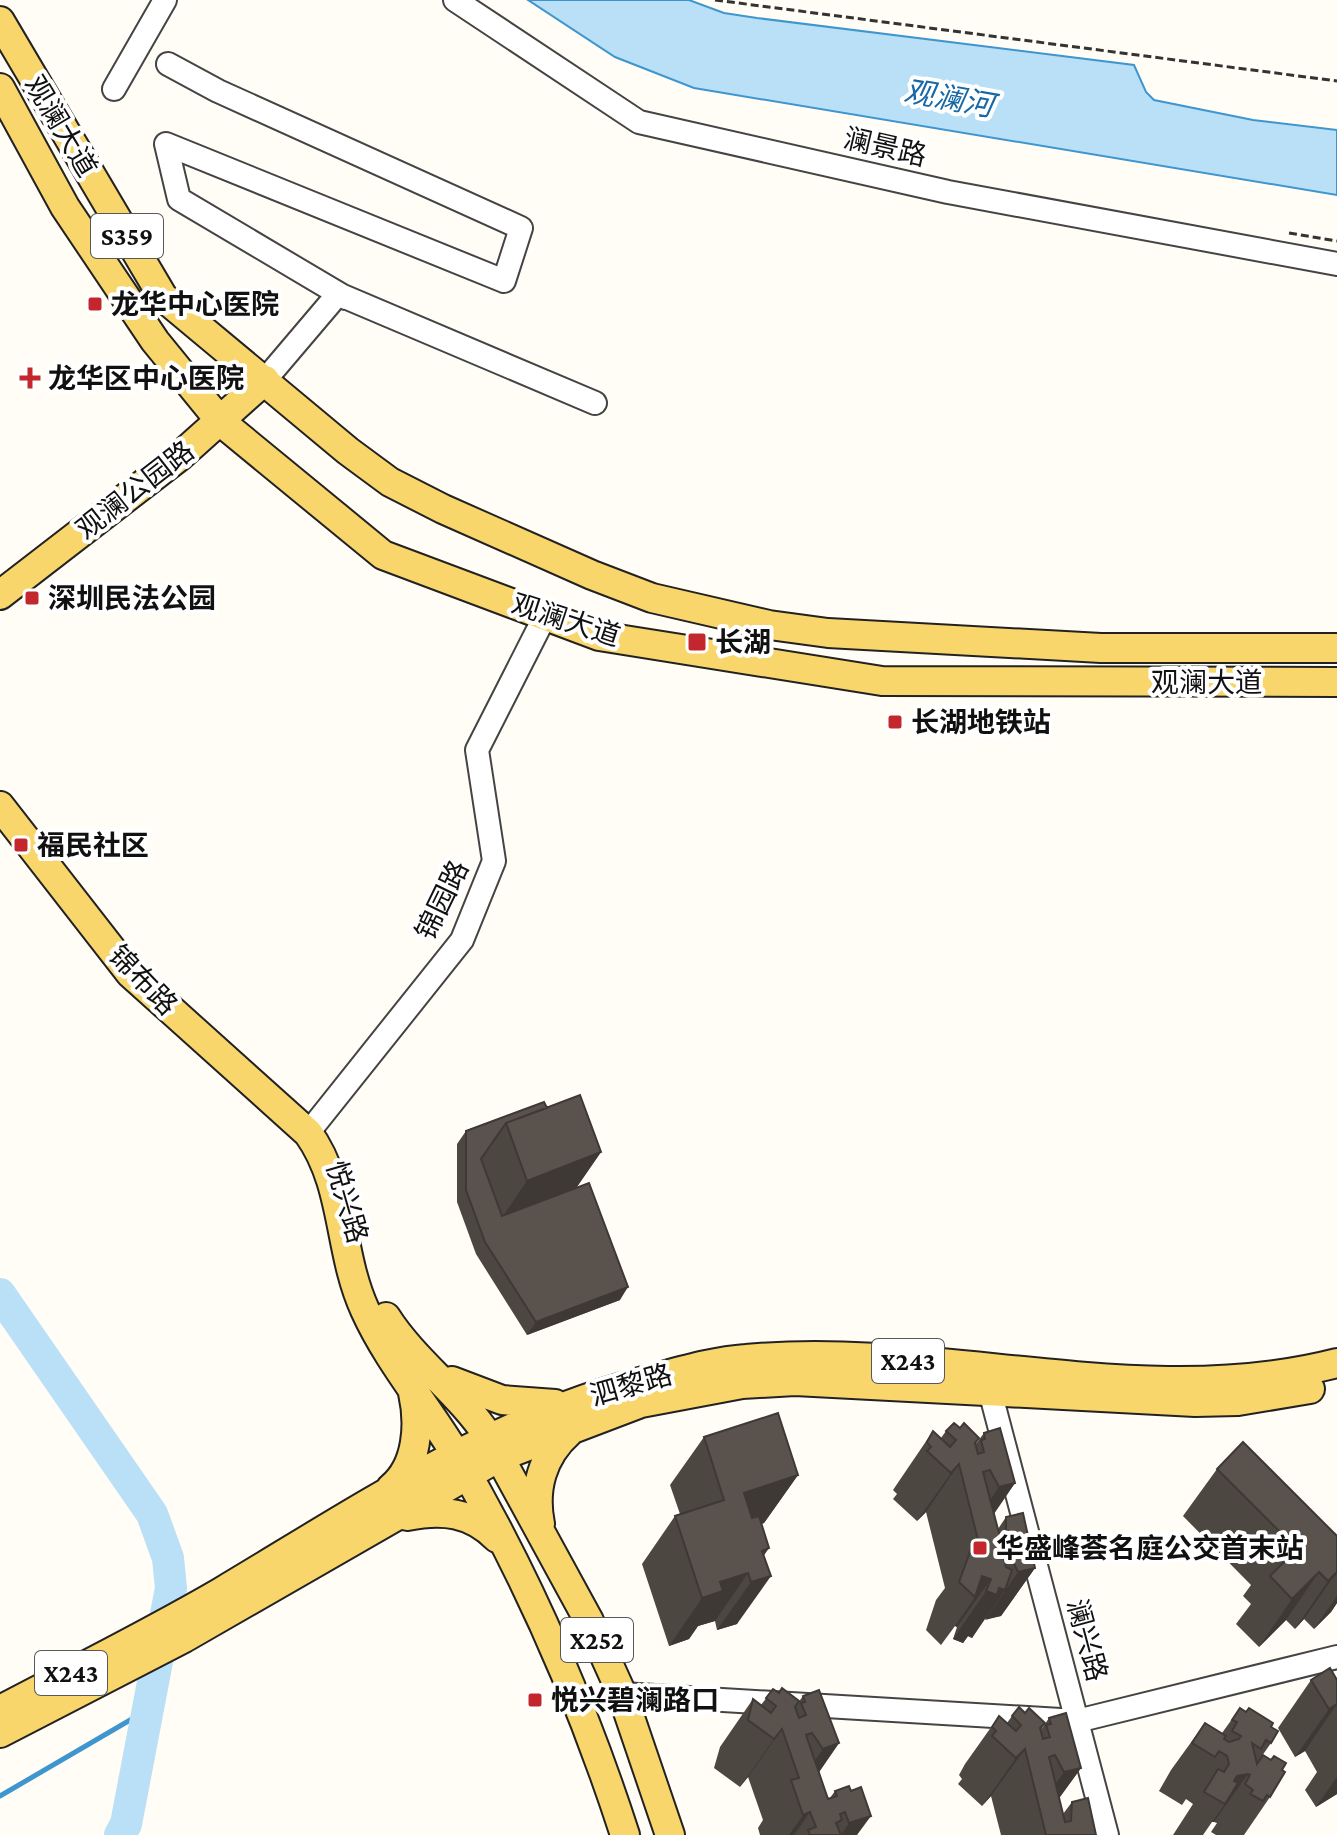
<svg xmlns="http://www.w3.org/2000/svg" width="1337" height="1835" viewBox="0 0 1337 1835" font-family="'Crimson Pro','Noto Sans SC',serif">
<rect width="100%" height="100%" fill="#fffdf5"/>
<path fill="#b9e0f7" stroke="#3f96cf" stroke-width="2" d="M 528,0 L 689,0 L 724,13 L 757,18 L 1134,65 L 1146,92 L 1154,100 L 1253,120 L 1337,130 L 1337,195 L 694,88 L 615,57 Z"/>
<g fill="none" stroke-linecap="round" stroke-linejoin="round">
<path stroke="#3f96cf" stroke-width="5" d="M 0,1796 L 149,1709"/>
<path stroke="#b9e0f7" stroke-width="32" d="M 0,1294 L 152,1514 L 168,1558 L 171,1588 L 126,1824 L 120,1835"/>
<defs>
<path id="minor" d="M 455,0 L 639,122 L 948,192 L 1337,264
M 168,64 L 218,91 L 521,228 L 504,281 L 166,144 L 179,199 L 346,298
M 114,89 L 165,0
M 265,380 L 338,294 L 595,403
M 308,1133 L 462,940 L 494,861 L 477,750 L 545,616
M 986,1376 L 1107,1835
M 622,1694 L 1077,1721 L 1337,1657"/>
<path id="major" d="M 0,21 L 163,297 L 348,451 L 390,482 L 443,509 L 592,575 L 652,598 L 769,625 L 828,633 L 1101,648 L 1337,648
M 0,88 L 65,207 L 155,341 L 221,422 L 383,555 L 599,636 L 882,681 L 1337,682
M 0,595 L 180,456 L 265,380
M 0,806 L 130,973 L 308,1133 C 346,1186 338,1251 365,1310 C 388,1361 426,1405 455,1453 C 526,1574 582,1702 625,1835
M 386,1317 C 414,1361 459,1392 488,1436 L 589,1621 L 622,1694 L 670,1835
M 452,1381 L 502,1400 L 555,1404
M 391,1488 C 418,1466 420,1424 413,1393
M 407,1516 C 443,1509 471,1512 497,1538
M 540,1524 C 533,1489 542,1456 569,1432
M 0,1710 C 74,1671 149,1634 221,1592 C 362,1508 494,1418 655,1378 C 685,1370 716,1361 746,1359 C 944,1341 1142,1413 1337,1363
M 0,1733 L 184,1638 L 499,1457 L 641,1403 L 742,1384 L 795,1381 L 1195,1402 L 1238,1401 L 1310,1389"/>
</defs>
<use href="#minor" stroke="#444" stroke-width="26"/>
<use href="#major" stroke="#222" stroke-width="32"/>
<path stroke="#333" stroke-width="3" stroke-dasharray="8 4" stroke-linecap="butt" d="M 715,0 L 1337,81
M 1289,233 L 1337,241"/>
<use href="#minor" stroke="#fff" stroke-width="22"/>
<use href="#major" stroke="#f9d66b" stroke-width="28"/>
</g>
<path fill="#4d4742" d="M 547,1108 L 601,1152 L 576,1188 L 620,1300 L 527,1335 L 476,1254 L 457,1202 L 457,1144 L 466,1131 Z
M 960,1428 L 979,1438 L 975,1445 L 984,1433 L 1015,1483 L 994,1514 L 998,1529 L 1006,1517 L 1035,1568 L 1001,1616 L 984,1619 L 972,1638 L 968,1636 L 963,1643 L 953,1639 L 957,1627 L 955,1626 L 941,1645 L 926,1630 L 936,1600 L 945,1588 L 926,1512 L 917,1521 L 893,1499 L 897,1494 L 893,1490 L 933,1431 L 941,1438 L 946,1431 Z
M 704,1437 L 798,1475 L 764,1523 L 761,1524 L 764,1556 L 737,1624 L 717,1630 L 715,1621 L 698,1626 L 689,1639 L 669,1646 L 642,1564 L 675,1516 L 680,1514 L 670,1485 Z
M 1217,1469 L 1337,1536 L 1337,1603 L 1331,1612 L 1314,1629 L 1304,1619 L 1295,1629 L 1286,1620 L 1259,1647 L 1236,1624 L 1251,1604 L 1243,1596 L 1251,1585 L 1183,1516 Z
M 1311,1680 L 1337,1680 L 1337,1794 L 1316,1807 L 1305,1790 L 1317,1772 L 1305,1751 L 1295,1757 L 1278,1728 Z
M 773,1689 L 795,1707 L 803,1696 L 839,1743 L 819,1772 L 828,1799 L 830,1798 L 835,1791 L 857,1835 L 760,1835 L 758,1828 L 763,1820 L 748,1777 L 740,1787 L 714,1768 L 720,1747 L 753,1699 L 761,1705 Z
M 1240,1708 L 1271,1727 L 1271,1743 L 1257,1763 L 1263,1755 L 1282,1770 L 1270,1797 L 1244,1835 L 1216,1835 L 1211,1832 L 1217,1823 L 1214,1822 L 1212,1822 L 1203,1835 L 1173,1835 L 1193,1804 L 1186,1799 L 1182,1805 L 1159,1791 L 1171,1770 L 1205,1723 L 1222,1733 Z
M 1025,1713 L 1045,1723 L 1041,1730 L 1049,1718 L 1081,1768 L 1059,1798 L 1063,1814 L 1072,1802 L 1096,1835 L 1001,1835 L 991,1796 L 982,1806 L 958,1784 L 962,1779 L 959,1775 L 965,1764 L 999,1716 L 1007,1723 L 1012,1716 Z"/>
<path fill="#3f3936" d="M 601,1152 L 568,1200 L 494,1229 L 527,1181 Z
M 628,1287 L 620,1300 L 527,1335 L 536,1322 Z
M 959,1464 L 926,1512 L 917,1521 L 951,1473 Z
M 798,1475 L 764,1523 L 710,1541 L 744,1493 Z
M 1015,1483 L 982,1530 L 974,1523 L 999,1487 Z
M 769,1548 L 749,1577 L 748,1573 L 715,1621 L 698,1626 L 689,1639 L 669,1646 L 702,1598 L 720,1582 L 762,1551 Z
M 1010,1555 L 988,1587 L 991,1579 L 957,1627 L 955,1626 L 975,1597 L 982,1576 L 1003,1556 Z
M 1035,1568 L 1001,1616 L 985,1620 L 1018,1572 Z
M 1319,1572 L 1286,1620 L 1259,1647 L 1292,1599 Z
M 1337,1572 L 1304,1619 L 1295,1629 L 1328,1581 Z
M 771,1576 L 737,1624 L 717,1630 L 751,1582 Z
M 999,1588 L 1005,1590 L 972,1638 L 968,1636 L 963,1643 L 953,1639 L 986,1591 Z
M 1337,1596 L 1337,1603 L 1331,1612 L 1314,1629 Z
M 1337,1704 L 1305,1751 L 1295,1757 L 1329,1709 Z
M 782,1729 L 748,1777 L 740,1787 L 774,1739 Z
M 839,1743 L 806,1791 L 794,1790 L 823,1749 Z
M 1025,1749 L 991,1796 L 982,1806 L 1016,1758 Z
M 1081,1768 L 1047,1815 L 1039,1807 L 1064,1772 Z
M 1248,1774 L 1214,1822 L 1212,1822 L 1225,1804 L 1237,1776 Z
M 1337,1777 L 1337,1794 L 1316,1807 Z
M 810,1812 L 794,1835 L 789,1835 L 803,1815 Z
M 871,1816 L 857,1835 L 841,1835 L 849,1823 Z"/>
<path fill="#5a524d" stroke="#3f3936" stroke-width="2" d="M 580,1095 L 601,1152 L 527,1181 L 506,1123 Z
M 544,1102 L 547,1108 L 506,1123 L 481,1159 L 502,1216 L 589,1183 L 628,1287 L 536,1322 L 485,1242 L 466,1190 L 466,1131 Z
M 778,1413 L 798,1475 L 744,1493 L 752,1518 L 759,1516 L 769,1548 L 762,1551 L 771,1576 L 751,1582 L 748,1573 L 720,1582 L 723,1591 L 702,1598 L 675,1516 L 724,1500 L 704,1437 Z
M 954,1423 L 960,1428 L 964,1423 L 979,1438 L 975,1443 L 978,1454 L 984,1452 L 981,1440 L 985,1439 L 984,1433 L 1000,1428 L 1015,1483 L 999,1487 L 990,1470 L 983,1472 L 1000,1537 L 1006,1536 L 1006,1517 L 1023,1513 L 1035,1568 L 1018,1572 L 1010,1555 L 1003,1556 L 1006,1567 L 1012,1570 L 1005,1590 L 999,1588 L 997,1595 L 986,1591 L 991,1579 L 982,1576 L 975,1597 L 959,1582 L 970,1552 L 982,1556 L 959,1464 L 951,1473 L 927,1451 L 931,1447 L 927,1442 L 933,1431 L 950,1447 L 956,1440 L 946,1431 Z
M 1243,1442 L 1337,1536 L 1337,1572 L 1328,1581 L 1319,1572 L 1292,1599 L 1270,1576 L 1287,1559 L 1277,1549 L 1287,1539 L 1217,1469 Z
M 1330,1668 L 1337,1680 L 1337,1704 L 1329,1709 L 1311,1680 Z
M 782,1688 L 799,1701 L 795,1707 L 799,1718 L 806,1715 L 801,1703 L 805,1702 L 803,1696 L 819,1690 L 839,1743 L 823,1749 L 812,1733 L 806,1735 L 828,1799 L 837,1796 L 835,1791 L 849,1786 L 851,1791 L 861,1787 L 871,1816 L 849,1823 L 845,1812 L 840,1814 L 842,1820 L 836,1823 L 841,1835 L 810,1835 L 808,1830 L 816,1827 L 810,1812 L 803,1815 L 791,1780 L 799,1778 L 782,1729 L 774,1739 L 748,1720 L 753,1699 L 771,1713 L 776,1706 L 766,1698 L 773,1689 L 779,1693 Z
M 1019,1707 L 1025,1713 L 1029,1708 L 1045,1723 L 1040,1728 L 1043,1739 L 1050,1737 L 1046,1725 L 1051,1724 L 1049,1718 L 1066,1713 L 1081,1768 L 1064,1772 L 1055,1755 L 1049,1757 L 1065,1822 L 1071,1821 L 1072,1802 L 1088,1798 L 1096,1835 L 1046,1835 L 1025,1749 L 1016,1758 L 992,1736 L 996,1731 L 992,1727 L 999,1716 L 1016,1731 L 1021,1725 L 1012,1716 Z
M 1240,1708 L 1246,1712 L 1249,1708 L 1273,1723 L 1271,1727 L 1278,1731 L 1271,1743 L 1266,1740 L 1261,1749 L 1252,1743 L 1257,1764 L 1263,1755 L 1271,1760 L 1274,1756 L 1286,1763 L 1282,1770 L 1285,1772 L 1270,1797 L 1267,1795 L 1263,1801 L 1250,1794 L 1253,1790 L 1245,1784 L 1250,1775 L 1248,1774 L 1237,1776 L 1234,1781 L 1238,1783 L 1225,1804 L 1204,1792 L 1218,1769 L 1224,1772 L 1229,1764 L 1227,1756 L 1219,1751 L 1215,1757 L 1192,1743 L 1205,1723 L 1226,1736 L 1224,1739 L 1229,1742 L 1239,1739 L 1241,1736 L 1232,1731 L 1237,1722 L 1232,1720 Z"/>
<g fill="#c4262e" stroke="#fff" stroke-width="3">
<rect x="87" y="296" width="16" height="16" rx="4"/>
<path d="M26 366h8v8h8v8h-8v8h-8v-8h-8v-8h8z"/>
<rect x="24" y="590" width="16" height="16" rx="4"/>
<rect x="687" y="632" width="20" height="20" rx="4"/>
<rect x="887" y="714" width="16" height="16" rx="4"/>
<rect x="13" y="837" width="16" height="16" rx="4"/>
<rect x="972" y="1540" width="16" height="16" rx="4"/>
<rect x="527" y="1692" width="16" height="16" rx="4"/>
</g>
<g text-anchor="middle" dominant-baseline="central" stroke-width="8" stroke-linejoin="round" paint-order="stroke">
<g fill="#fff" stroke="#585858" stroke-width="2">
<rect x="91" y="214" width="72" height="44" rx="6"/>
<rect x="872" y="1339" width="72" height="44" rx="6"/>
<rect x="561" y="1618" width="72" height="44" rx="6"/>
<rect x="35" y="1651" width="72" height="44" rx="6"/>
</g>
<g font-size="26" font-weight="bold" fill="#111">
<text x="127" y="236">S359</text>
<text x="908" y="1361">X243</text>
<text x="597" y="1640">X252</text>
<text x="71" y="1673">X243</text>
</g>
<g font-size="28" fill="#111" stroke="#fff">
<text transform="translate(61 126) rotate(59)">观澜大道</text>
<text transform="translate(885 147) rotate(13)">澜景路</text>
<text transform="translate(135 490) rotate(-38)">观澜公园路</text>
<text transform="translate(566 620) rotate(18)">观澜大道</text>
<text x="1207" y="682">观澜大道</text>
<text transform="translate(442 900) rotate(-64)">锦园路</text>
<text transform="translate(143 980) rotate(46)">锦布路</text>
<text transform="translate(347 1202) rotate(74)">悦兴路</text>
<text transform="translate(631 1385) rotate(-16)">泗黎路</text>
<text transform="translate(1087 1640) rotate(75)">澜兴路</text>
</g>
<g font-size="28" font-weight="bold" fill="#111" stroke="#fff" text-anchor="start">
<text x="111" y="304">龙华中心医院</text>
<text x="48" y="378">龙华区中心医院</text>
<text x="48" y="598">深圳民法公园</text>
<text x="715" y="642">长湖</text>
<text x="911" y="722">长湖地铁站</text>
<text x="37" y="845">福民社区</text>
<text x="996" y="1548">华盛峰荟名庭公交首末站</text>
<text x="551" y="1700">悦兴碧澜路口</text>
</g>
<g font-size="30" font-style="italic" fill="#1768a6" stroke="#fff">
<text transform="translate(949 98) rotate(10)">观澜河</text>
</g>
</g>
</svg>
